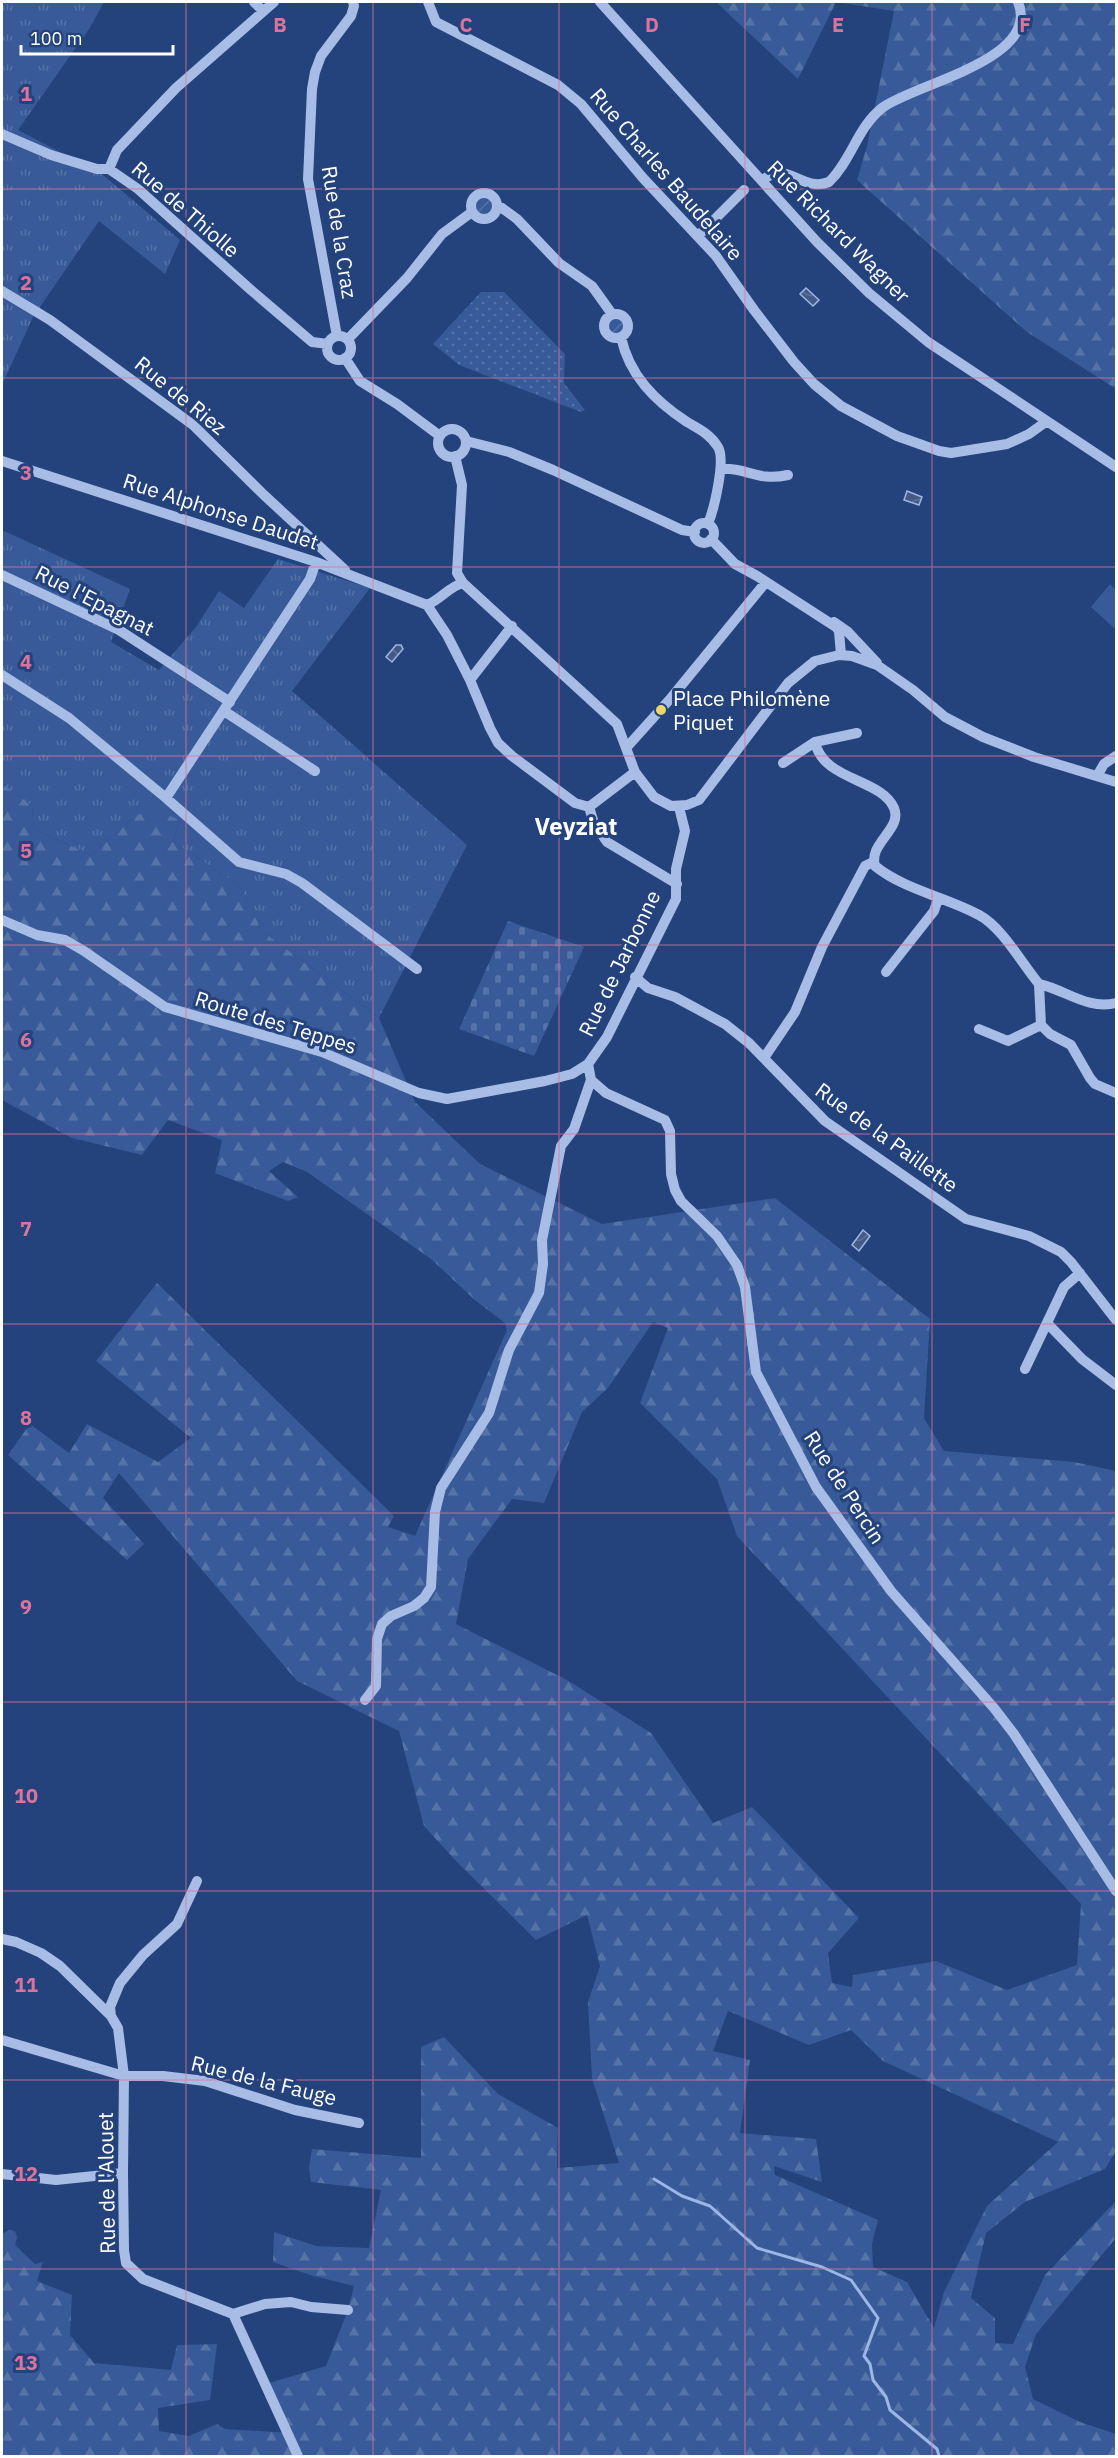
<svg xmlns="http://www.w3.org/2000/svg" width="1118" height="2458" viewBox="0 0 1118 2458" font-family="'IBM Plex Sans',sans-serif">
<defs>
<pattern id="grass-tufts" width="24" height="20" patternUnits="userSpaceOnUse" patternTransform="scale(1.5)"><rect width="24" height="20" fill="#385a99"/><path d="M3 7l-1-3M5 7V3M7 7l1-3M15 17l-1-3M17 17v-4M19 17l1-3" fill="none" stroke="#5673a8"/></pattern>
<pattern id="forest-firs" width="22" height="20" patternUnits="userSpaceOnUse" patternTransform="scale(1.5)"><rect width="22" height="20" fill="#385a99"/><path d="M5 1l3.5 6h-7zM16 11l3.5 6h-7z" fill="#5673a8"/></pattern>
<pattern id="cemetery-stones" width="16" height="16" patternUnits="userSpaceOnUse" patternTransform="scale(1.5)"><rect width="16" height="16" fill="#385a99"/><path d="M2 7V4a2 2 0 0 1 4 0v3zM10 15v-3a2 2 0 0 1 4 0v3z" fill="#5673a8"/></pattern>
<pattern id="park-dots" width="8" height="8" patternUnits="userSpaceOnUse" patternTransform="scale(1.5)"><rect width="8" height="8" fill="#385a99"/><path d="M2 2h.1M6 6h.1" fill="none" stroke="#5673a8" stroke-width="1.8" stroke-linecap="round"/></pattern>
<pattern id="garden-furrows" width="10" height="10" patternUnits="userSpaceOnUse" patternTransform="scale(1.5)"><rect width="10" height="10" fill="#385a99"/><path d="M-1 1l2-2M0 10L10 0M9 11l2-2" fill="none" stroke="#5673a8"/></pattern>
<pattern id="water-waves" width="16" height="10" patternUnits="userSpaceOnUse" patternTransform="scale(1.5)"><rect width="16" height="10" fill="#445a85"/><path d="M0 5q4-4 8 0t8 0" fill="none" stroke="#607397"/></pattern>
</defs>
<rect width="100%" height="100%" fill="#24427b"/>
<path fill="url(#grass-tufts)" d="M 2,2 L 104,2 L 89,29 L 18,130 L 102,174 L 180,240 L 165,274 L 99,221 L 33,317 L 2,385 Z
M 2,530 L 130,589 L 111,642 L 159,670 L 196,627 L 219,591 L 244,608 L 278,559 L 370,588 L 292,691 L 467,845 L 379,1018 L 262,931 L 240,886 L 173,841 L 180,820 L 132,819 L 91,855 L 34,829 L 32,806 L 2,783 Z"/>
<path fill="url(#forest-firs)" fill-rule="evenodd" d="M 716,2 L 1116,2 L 1116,389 L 1027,332 L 857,180 L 867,146 L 894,11 L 836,2 L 798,79 Z
M 2,783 L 32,806 L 34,829 L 91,855 L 132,819 L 149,808 L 180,820 L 173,841 L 240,886 L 262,931 L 379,1018 L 415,1102 L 480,1164 L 602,1224 L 775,1198 L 930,1319 L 924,1418 L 944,1451 L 1074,1462 L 1116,1471 L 1116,2151 L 1105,2169 L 1025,2202 L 986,2233 L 971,2298 L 995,2318 L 995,2343 L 1013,2344 L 1045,2275 L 1116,2201 L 1116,2238 L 1036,2334 L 1025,2367 L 1033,2399 L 1080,2422 L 1116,2434 L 1116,2456 L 2,2456 L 2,2234 L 9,2230 L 15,2231 L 17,2237 L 15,2245 L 35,2264 L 43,2262 L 37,2281 L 72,2295 L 70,2335 L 94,2363 L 171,2370 L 177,2345 L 217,2344 L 210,2400 L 158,2408 L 159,2431 L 189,2436 L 217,2424 L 225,2429 L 291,2433 L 266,2384 L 326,2366 L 348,2310 L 354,2286 L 310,2275 L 273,2262 L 274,2232 L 316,2246 L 369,2248 L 381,2190 L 311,2182 L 309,2167 L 312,2149 L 421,2158 L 421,2047 L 444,2037 L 498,2094 L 558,2128 L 557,2168 L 619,2163 L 592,2078 L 588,2002 L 600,1966 L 587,1915 L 536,1940 L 456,1861 L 424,1826 L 399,1731 L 297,1681 L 119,1473 L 103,1498 L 144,1544 L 127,1560 L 8,1455 L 30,1424 L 69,1453 L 87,1424 L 158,1462 L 191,1438 L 96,1361 L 157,1283 L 394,1516 L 388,1527 L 415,1536 L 507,1330 L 505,1323 L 476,1301 L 431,1259 L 307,1172 L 283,1162 L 269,1171 L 298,1197 L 288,1201 L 215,1173 L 222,1140 L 168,1120 L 142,1155 L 72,1138 L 2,1100 ZM 653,1322 L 668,1328 L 640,1403 L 717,1479 L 737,1536 L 1081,1904 L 1077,1965 L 1007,1990 L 936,1961 L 853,1975 L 852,1987 L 832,1983 L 828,1953 L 859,1918 L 752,1807 L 713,1823 L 651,1733 L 567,1680 L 456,1624 L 468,1559 L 512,1499 L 544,1503 L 582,1412 L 608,1388 ZM 728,2011 L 809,2045 L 851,2030 L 883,2061 L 1058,2142 L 987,2206 L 944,2292 L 934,2328 L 907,2282 L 873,2267 L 872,2244 L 878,2220 L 775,2175 L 774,2166 L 822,2182 L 816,2139 L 740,2133 L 750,2060 L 713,2051 Z"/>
<path fill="url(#cemetery-stones)" d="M 508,921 L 584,947 L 534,1056 L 459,1029 Z"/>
<path fill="url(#park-dots)" d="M 481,292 L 504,292 L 565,354 L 564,383 L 585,410 L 581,412 L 459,365 L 433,344 Z"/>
<path fill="url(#garden-furrows)" d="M475 206a9 9 0 1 1 18 0a9 9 0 1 1-18 0Z
M609 326a7 7 0 1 1 14 0a7 7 0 1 1-14 0Z"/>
<path fill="#385a99" d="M 1110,584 L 1116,590 L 1116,630 L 1091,607 Z"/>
<path fill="url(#water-waves)" stroke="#9cb7e6" stroke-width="1.5" d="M 806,288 L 819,300 L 813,306 L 800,294 Z
M 907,491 L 922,497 L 919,505 L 904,500 Z
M 396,645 L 401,645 L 403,649 L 392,662 L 386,657 Z
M 863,1230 L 870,1236 L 859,1251 L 852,1245 Z"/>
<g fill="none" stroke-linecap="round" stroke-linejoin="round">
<path stroke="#9cb7e6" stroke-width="3" d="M 654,2179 L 682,2196 L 710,2206 L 757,2248 L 822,2267 L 851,2280 L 878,2318 L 864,2356 L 870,2364 L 873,2380 L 886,2397 L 890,2410 L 937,2449 L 939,2456"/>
<path stroke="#a8bde5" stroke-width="10" d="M 254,2 L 263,11
M 428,2 L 436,22 L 558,85 L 581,104 L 643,178 L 716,256 L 754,310 L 794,362 L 814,384 L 841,406 L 897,436 L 939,451 L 951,453 L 1007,444 L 1029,434 L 1047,421
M 600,2 L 817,242 L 869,293 L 928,342 L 1116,467
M 2,134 L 51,155 L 97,169 L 109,169 L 138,189 L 251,290 L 312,342 L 328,344
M 109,169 L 117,150 L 176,88 L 274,2
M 762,181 C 786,158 802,193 829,182 C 851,161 857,128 882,108 C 913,84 1042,60 1018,2
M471 206a13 13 0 1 1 26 0a13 13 0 1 1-26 0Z
M 497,207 L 502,208 L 517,219 L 559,263 L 592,286 L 612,314
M 699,235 L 744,190
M 2,291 L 50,320 L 193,425 L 264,495 L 345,570
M604 326a12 12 0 1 1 24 0a12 12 0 1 1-24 0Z
M327 348a12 12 0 1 1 24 0a12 12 0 1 1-24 0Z
M 337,336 L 308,179 L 312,89 L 315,72 L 321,56 L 351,16 L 354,6 L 353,2
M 621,337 C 629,375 655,401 687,422 C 699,429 710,434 718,447 C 726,460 714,509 708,524
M 348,339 L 407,278 L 442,234 L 472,212
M 345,358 L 360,381 L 397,404 L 440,436
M438 443a14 14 0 1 1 28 0a14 14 0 1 1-28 0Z
M 466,441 L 509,452 L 553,470 L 682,530 L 695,532
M 455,456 L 462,485 L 457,573 L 463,583 L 617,724 L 635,772 L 654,797 L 671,806 L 687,805 L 699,800 L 788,683 L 815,661 L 839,655 L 852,656 L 877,665 L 913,690 L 945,717 L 983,737 L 1034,757 L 1116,782
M 2,461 L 316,562 L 427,605 L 447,635 L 470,680 L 490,728 L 498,743 L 512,756 L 575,803 L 589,807
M 721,469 C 747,467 757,482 788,475
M694 533a10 10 0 1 1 20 0a10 10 0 1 1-20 0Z
M 711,539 L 735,564 L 757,576 L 836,627 L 839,631 L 841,655
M 2,575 L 119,630 L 230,702
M 427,605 C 441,599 450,586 463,583
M 834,622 L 847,631 L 877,663
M 2,675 L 69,718 L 166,798 L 239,862 L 286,874 L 302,883 L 417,969
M 470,680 L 512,626
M 224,711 L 315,771
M 815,742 C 823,781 881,778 894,808 C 903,829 868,843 875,866 C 905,890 946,897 979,915 C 1002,927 1022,964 1039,984 C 1066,990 1087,1010 1116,1003
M 627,747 L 671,698 L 766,582
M 783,763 L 815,742 L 857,733
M 1097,776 L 1104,764 L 1116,756
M 166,798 L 310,579 L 316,562
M 589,807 L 594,823 L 607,842 L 677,884
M 589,807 L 635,772
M 2,920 L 37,935 L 65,940 L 84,951 L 165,1007 L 322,1052 L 419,1093 L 447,1099 L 545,1081 L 572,1074 L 588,1064 L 607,1037 L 676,899 L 676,869 L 685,831 L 679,807
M 886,972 L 934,911 L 938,899
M 635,977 L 648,988 L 675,997 L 725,1024 L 749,1043 L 825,1121 L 966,1219 L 1029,1236 L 1061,1252 L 1071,1262 L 1116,1320
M 1039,984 L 1041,1025 L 1050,1034 L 1071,1045 L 1090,1078 L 1095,1084 L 1116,1093
M 979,1029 L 1008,1041 L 1041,1025
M 764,1058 L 795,1012 L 822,947 L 865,866 L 873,862
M 588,1064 L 591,1080 L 606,1093 L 665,1120 L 670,1131 L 671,1174 L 675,1190 L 681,1201 L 717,1236 L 737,1265 L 745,1287 L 756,1372 L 816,1487 L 891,1591 L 994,1708 L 1014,1734 L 1116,1891
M 1048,1324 L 1082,1359 L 1116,1385
M 1025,1369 L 1064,1287 L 1080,1273
M 365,1700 L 376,1686 L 377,1639 L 382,1624 L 391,1616 L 414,1606 L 424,1598 L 431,1587 L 435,1512 L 441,1488 L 489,1413 L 509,1350 L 539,1293 L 543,1264 L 542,1240 L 561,1146 L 574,1129 L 591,1080
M 2,1939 L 16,1942 L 41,1953 L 60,1966 L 111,2016 L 118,2028 L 124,2076 L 123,2173 L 124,2250 L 126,2263 L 143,2279 L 233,2314 L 298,2456
M 111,2016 L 110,2007 L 120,1983 L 143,1955 L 177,1924 L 197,1881
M 2,2040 L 124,2076 L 163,2076 L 205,2081 L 295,2110 L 359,2123
M 2,2174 L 56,2180 L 123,2173
M 233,2314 L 265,2304 L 291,2302 L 311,2307 L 348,2310"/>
</g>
<path fill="none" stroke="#da749d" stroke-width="1.5" stroke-opacity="0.55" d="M 186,2 L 186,2456M 373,2 L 373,2456M 559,2 L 559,2456M 745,2 L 745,2456M 932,2 L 932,2456M 2,189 L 1116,189M 2,378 L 1116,378M 2,567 L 1116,567M 2,756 L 1116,756M 2,945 L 1116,945M 2,1134 L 1116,1134M 2,1324 L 1116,1324M 2,1513 L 1116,1513M 2,1702 L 1116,1702M 2,1891 L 1116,1891M 2,2080 L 1116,2080M 2,2269 L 1116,2269"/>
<circle fill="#efd66c" stroke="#24427b" stroke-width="2" cx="661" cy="710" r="6"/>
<g text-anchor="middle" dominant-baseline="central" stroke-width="6" stroke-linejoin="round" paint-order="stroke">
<g font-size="21" fill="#fff" stroke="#24427b">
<text transform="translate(667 174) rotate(49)">Rue Charles Baudelaire</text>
<text transform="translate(186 209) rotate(41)">Rue de Thiolle</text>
<text transform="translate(839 231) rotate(45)">Rue Richard Wagner</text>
<text transform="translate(340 232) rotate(81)">Rue de la Craz</text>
<text transform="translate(181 395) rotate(39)">Rue de Riez</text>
<text transform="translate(221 511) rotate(18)">Rue Alphonse Daudet</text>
<text transform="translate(95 600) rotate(27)">Rue l'Epagnat</text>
<text transform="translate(619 963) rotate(-64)">Rue de Jarbonne</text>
<text transform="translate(276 1022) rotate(17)">Route des Teppes</text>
<text transform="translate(887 1137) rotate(36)">Rue de la Paillette</text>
<text transform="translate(845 1487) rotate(57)">Rue de Percin</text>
<text transform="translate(264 2080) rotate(14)">Rue de la Fauge</text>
<text transform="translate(106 2183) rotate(-91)">Rue de l'Alouet</text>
</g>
<g font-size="21" fill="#fff" stroke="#24427b" text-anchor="start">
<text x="673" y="698">Place Philomène<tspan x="673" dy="24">Piquet</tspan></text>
</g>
<g font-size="24" font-weight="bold" fill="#fff" stroke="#24427b">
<text x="576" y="826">Veyziat</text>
</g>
</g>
<g font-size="20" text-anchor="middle" font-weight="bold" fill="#da749d" stroke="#24427b" stroke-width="6" stroke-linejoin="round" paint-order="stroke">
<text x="280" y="32">B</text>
<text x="466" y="32">C</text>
<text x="652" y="32">D</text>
<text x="838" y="32">E</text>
<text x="1025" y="32">F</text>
<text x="26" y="101">1</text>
<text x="26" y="290">2</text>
<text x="26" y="480">3</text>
<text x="26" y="669">4</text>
<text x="26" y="858">5</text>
<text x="26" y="1047">6</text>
<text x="26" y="1236">7</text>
<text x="26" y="1425">8</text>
<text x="26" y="1614">9</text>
<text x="26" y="1803">10</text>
<text x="26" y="1992">11</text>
<text x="26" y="2181">12</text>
<text x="26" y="2370">13</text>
</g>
<rect width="1118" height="2458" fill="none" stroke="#ffffff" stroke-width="6"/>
<path d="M21 45v9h152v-9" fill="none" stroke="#ffffff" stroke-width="3"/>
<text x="30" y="45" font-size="18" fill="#ffffff" stroke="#24427b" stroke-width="4.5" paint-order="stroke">100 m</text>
</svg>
